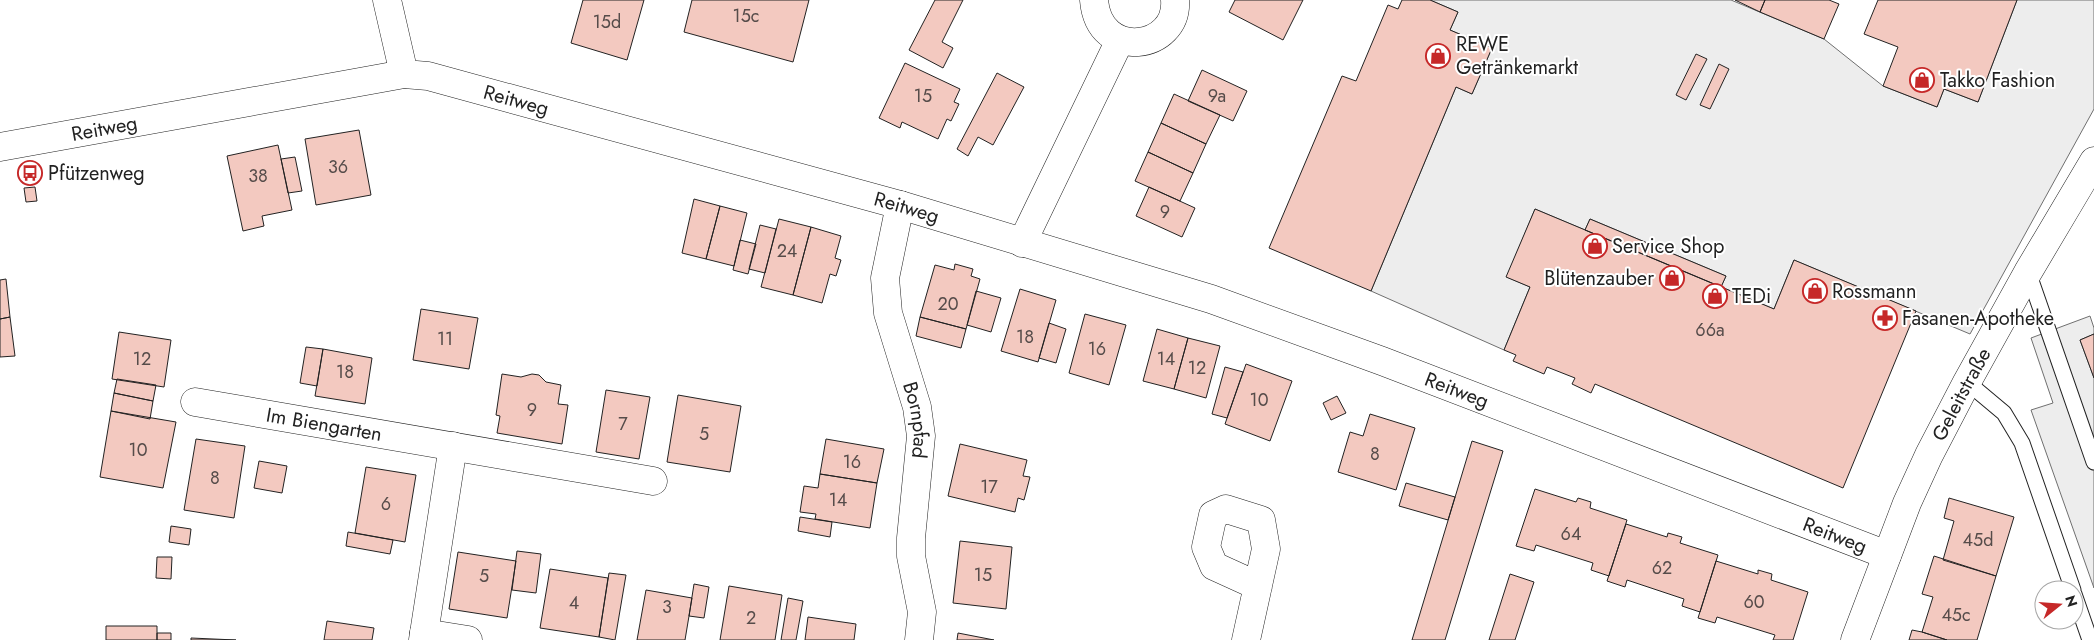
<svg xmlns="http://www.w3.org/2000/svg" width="2094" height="640" viewBox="0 0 2094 640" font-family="Jost,sans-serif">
<rect width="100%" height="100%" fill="#fff"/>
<path fill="#ededed" stroke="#6f6f6f" d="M 1430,0 L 1731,0 L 1824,39 L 1883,86 L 1937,107 L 1944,89 L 1978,102 L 2017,0 L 2094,0 L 2094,109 L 1970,334 L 1794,260 L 1774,309 L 1721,287 L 1726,276 L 1590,219 L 1585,230 L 1535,209 L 1507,277 L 1530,287 L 1504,350 L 1371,291 L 1456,87 L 1472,94 L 1492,48 L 1450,30 L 1458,12 Z
M 2090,316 L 2094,328 L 2094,334 L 2080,340 L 2094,378 L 2094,588 L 2031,410 L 2053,403 L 2031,338 Z"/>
<path fill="#f3c9c0" stroke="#222" d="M 583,0 L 644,0 L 627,60 L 571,43 Z
M 692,0 L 809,0 L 793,62 L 684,32 Z
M 935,0 L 963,0 L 942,42 L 953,48 L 943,68 L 909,50 Z
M 1235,0 L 1303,0 L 1283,40 L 1229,12 Z
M 1402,0 L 1430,0 L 1458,12 L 1450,30 L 1492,48 L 1472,94 L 1456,87 L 1371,291 L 1269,248 L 1342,76 L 1356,81 L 1388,5 L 1398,9 Z
M 1735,0 L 1765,0 L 1760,12 Z
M 1765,0 L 1829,0 L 1839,4 L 1824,39 L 1760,12 Z
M 1878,0 L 2017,0 L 1978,102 L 1944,89 L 1937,107 L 1883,86 L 1898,47 L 1864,34 Z
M 1696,54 L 1707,59 L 1686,100 L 1676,95 Z
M 905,63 L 960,89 L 954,102 L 959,104 L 951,121 L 947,119 L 938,139 L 902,122 L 900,128 L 879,118 Z
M 1719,64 L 1729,69 L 1710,109 L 1700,105 Z
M 1202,70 L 1247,91 L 1233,121 L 1188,101 Z
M 997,73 L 1024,87 L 993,145 L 978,137 L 968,156 L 957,149 Z
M 1174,94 L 1220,115 L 1206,144 L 1161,123 Z
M 1161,123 L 1206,144 L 1193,173 L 1148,152 Z
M 359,130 L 371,195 L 316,205 L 305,139 Z
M 278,145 L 292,210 L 262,216 L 264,226 L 243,231 L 227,156 Z
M 1148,152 L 1193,173 L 1180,201 L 1135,181 Z
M 295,157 L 302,191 L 288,193 L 281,159 Z
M 35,187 L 37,201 L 26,202 L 24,188 Z
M 1149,187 L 1195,208 L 1182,237 L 1136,216 Z
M 694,199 L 720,206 L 706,259 L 682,253 Z
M 720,206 L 747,213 L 734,266 L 706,259 Z
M 1535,209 L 1774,309 L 1794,260 L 1916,311 L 1843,488 L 1595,384 L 1591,393 L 1572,384 L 1575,378 L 1547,367 L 1544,374 L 1513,361 L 1516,355 L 1504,350 L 1530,287 L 1506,277 Z
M 779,219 L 811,227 L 793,295 L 761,287 Z
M 1590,219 L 1726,276 L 1721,287 L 1585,230 Z
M 760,225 L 776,229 L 765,273 L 749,269 Z
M 811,227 L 841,236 L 835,258 L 841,260 L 836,276 L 830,274 L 822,303 L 793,295 Z
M 740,240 L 756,244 L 748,274 L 733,270 Z
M 955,264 L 973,269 L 971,276 L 980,279 L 966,329 L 920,317 L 935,265 L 954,270 Z
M 6,279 L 10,317 L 0,319 L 0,280 Z
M 1020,289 L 1056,300 L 1038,362 L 1001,351 Z
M 976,291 L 1001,298 L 991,332 L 967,325 Z
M 421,309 L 478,318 L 469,369 L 413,360 Z
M 1085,314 L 1126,325 L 1109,385 L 1069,373 Z
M 10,317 L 15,356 L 0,357 L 0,319 Z
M 920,317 L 966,329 L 961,348 L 916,336 Z
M 1049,323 L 1066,329 L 1056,363 L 1039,358 Z
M 1157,329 L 1188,338 L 1174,389 L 1143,381 Z
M 119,332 L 171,340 L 164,387 L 112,379 Z
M 2094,334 L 2094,378 L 2080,340 Z
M 1188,338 L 1220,346 L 1206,398 L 1174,389 Z
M 306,347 L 323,349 L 317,386 L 300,383 Z
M 323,349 L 372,358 L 365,404 L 315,396 Z
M 1246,364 L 1292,381 L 1270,441 L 1225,424 Z
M 1225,367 L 1243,372 L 1227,418 L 1212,414 Z
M 502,374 L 521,377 L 532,374 L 539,375 L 546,382 L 561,385 L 558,404 L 568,405 L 562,444 L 497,433 L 500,416 L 496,415 Z
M 117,379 L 156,385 L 153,401 L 114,393 Z
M 606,390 L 650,397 L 639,459 L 596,452 Z
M 114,393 L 153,401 L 150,419 L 111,411 Z
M 678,395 L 741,406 L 730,472 L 667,462 Z
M 1337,396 L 1346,413 L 1331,420 L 1323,403 Z
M 111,411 L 176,422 L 163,488 L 100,477 Z
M 1370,414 L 1415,428 L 1396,490 L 1338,472 L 1350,432 L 1363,436 Z
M 196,439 L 245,446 L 234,518 L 184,510 Z
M 826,439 L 884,449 L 877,483 L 820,474 Z
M 1472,441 L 1503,451 L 1445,640 L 1412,640 Z
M 960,444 L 1027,460 L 1023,476 L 1030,477 L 1024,500 L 1018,498 L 1015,512 L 948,496 Z
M 259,461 L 287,466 L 282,493 L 254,488 Z
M 366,467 L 416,475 L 405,542 L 355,533 Z
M 820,474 L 877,483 L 870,528 L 815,519 L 816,514 L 800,512 L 804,486 L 818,488 Z
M 1406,483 L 1455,497 L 1448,520 L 1399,506 Z
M 1535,489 L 1576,502 L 1578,498 L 1591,502 L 1590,508 L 1627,520 L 1609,576 L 1591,570 L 1593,563 L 1536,545 L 1534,551 L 1516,546 Z
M 1949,498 L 2014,517 L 1996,576 L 1943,560 L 1954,521 L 1944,518 Z
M 800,517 L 832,522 L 830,537 L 798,531 Z
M 1626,524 L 1667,537 L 1668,533 L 1682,537 L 1680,543 L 1718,555 L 1700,612 L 1682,606 L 1684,599 L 1627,580 L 1625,587 L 1607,581 Z
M 171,526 L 191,529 L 189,545 L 169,542 Z
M 348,532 L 393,540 L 390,554 L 346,546 Z
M 960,541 L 1012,547 L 1006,609 L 953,603 Z
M 517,551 L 541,554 L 536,593 L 512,590 Z
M 458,552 L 516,561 L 507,618 L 449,609 Z
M 1934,556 L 1996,576 L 1977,640 L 1947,640 L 1922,632 L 1933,597 L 1922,594 Z
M 157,557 L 172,557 L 171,579 L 156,578 Z
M 1716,561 L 1758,574 L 1758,570 L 1772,574 L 1771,580 L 1808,592 L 1793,640 L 1773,640 L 1775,635 L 1717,617 L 1715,623 L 1698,618 Z
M 550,569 L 608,578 L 599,637 L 540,628 Z
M 609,573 L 626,575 L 615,640 L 599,637 Z
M 1510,574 L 1534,582 L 1515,640 L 1489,640 Z
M 694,584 L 709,587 L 704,618 L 689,616 Z
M 729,586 L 782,595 L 775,640 L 720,640 Z
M 646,590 L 692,598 L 685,640 L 637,640 Z
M 788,598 L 803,601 L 796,640 L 781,640 Z
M 808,617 L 856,624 L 854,640 L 805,640 Z
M 327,621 L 374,628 L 372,640 L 324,640 Z
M 106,626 L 157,626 L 157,640 L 106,640 Z
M 1912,630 L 1922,632 L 1947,640 L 1909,640 Z
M 157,633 L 171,633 L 171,640 L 157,640 Z
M 958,633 L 994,640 L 957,640 Z
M 191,638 L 236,640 L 191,640 Z"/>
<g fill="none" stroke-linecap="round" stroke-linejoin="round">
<defs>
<path id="lane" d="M 2028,272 L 2094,462
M 1967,382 L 2004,413 L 2022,443 L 2073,590
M 2074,594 L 2090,640"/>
<g id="street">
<path d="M 387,0 L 404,74"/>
<path d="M 1094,0 C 1099,62 1179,50 1175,0"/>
<path id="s1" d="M 0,147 L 371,80 L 404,74 L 428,76 L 900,205 L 1211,299 L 1382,361 L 1887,555"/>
<path id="s2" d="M 900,205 L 885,278 L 888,313 L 917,407 L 921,436 L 911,538 L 911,556 L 922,612 L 919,640"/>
<path d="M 1022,243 L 1120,40"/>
<path id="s3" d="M 195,402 L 653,481"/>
<path d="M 424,633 L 468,640"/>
<path d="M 423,640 L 453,446"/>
<path d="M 1246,640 L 1266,549 L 1261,520 L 1226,509 L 1213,515 L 1206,547 L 1214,566 L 1258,586"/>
</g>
<g id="secondary">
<path id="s4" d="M 1855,640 L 1907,503 L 1929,455 L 1967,382 L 2028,272 L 2094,161"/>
</g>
</defs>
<use href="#lane" stroke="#222" stroke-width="17"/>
<use href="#street" stroke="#222" stroke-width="29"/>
<use href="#secondary" stroke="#222" stroke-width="29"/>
<use href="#lane" stroke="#fff" stroke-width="15"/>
<use href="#street" stroke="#fff" stroke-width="28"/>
<use href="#secondary" stroke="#fff" stroke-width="28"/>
</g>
<defs>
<symbol id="shop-ring" viewBox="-11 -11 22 22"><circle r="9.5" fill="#fff" stroke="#c62828" stroke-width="1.5"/><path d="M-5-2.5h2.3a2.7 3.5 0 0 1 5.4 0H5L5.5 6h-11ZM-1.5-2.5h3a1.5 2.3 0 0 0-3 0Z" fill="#c62828"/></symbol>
<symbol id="bus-ring" viewBox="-11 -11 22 22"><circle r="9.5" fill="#fff" stroke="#c62828" stroke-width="1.5"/><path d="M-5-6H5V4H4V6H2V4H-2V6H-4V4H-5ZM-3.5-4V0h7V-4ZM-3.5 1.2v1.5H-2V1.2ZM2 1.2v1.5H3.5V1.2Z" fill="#c62828"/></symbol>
<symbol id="pharmacy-ring" viewBox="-11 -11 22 22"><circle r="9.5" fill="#fff" stroke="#c62828" stroke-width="1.5"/><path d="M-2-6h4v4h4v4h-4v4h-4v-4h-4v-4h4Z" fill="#c62828"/></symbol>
</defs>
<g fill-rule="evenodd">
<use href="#shop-ring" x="1424" y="42" width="28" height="28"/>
<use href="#shop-ring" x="1908" y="66" width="28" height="28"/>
<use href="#bus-ring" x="16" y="159" width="28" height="28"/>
<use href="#shop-ring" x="1581" y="232" width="28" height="28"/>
<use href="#shop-ring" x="1658" y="264" width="28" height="28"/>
<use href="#shop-ring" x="1801" y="277" width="28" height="28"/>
<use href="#shop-ring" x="1701" y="282" width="28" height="28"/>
<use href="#pharmacy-ring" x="1871" y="304" width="28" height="28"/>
</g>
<g text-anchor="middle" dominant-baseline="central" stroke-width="4" stroke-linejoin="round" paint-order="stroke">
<g font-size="18" fill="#564c4a">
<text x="746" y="16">15c</text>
<text x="607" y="22">15d</text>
<text x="923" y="96">15</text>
<text x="1217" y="96">9a</text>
<text x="338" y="167">36</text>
<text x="258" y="176">38</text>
<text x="1165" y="212">9</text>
<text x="787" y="251">24</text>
<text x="948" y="304">20</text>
<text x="1710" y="330">66a</text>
<text x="1025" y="337">18</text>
<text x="445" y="339">11</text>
<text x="1097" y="349">16</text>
<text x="142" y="359">12</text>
<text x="1166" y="359">14</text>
<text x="1197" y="368">12</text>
<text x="345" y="372">18</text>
<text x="1259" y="400">10</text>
<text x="532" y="410">9</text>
<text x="623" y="424">7</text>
<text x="704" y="434">5</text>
<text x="138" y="450">10</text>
<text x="1375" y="454">8</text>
<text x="852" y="462">16</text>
<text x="215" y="478">8</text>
<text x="989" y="487">17</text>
<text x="838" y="500">14</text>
<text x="386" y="504">6</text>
<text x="1571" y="534">64</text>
<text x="1978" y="540">45d</text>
<text x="1662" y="568">62</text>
<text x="983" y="575">15</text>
<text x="484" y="576">5</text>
<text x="1754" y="602">60</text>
<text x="574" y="603">4</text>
<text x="667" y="607">3</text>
<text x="1956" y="615">45c</text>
<text x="751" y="618">2</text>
</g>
<g font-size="20" fill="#222" stroke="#fff" text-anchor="start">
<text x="1456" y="44">REWE<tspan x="1456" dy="23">Getränkemarkt</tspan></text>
<text x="1940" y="80">Takko Fashion</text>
<text x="48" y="173">Pfützenweg</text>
<text x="1612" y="246">Service Shop</text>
<text x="1654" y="278" text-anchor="end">Blütenzauber</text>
<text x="1832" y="291">Rossmann</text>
<text x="1732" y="296">TEDi</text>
<text x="1902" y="318">Fasanen-Apotheke</text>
</g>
<g font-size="20" fill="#222" stroke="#fff">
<text stroke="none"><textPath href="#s1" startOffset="526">Reitweg</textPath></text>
<text stroke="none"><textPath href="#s1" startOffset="106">Reitweg</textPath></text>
<text stroke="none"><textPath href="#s1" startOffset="931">Reitweg</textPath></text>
<text stroke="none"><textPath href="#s1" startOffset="1511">Reitweg</textPath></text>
<text stroke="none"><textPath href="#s4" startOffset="268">Geleitstraße</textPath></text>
<text stroke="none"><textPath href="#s2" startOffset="221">Bornpfad</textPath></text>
<text stroke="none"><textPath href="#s3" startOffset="131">Im Biengarten</textPath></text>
<text stroke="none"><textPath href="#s1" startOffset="1916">Reitweg</textPath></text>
</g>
</g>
<g transform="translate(2059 605) rotate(73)"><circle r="24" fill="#ffffff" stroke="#a7a7a7"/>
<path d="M0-4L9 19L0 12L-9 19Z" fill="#c62828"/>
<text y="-8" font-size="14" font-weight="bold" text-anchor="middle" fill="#222222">N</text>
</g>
</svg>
